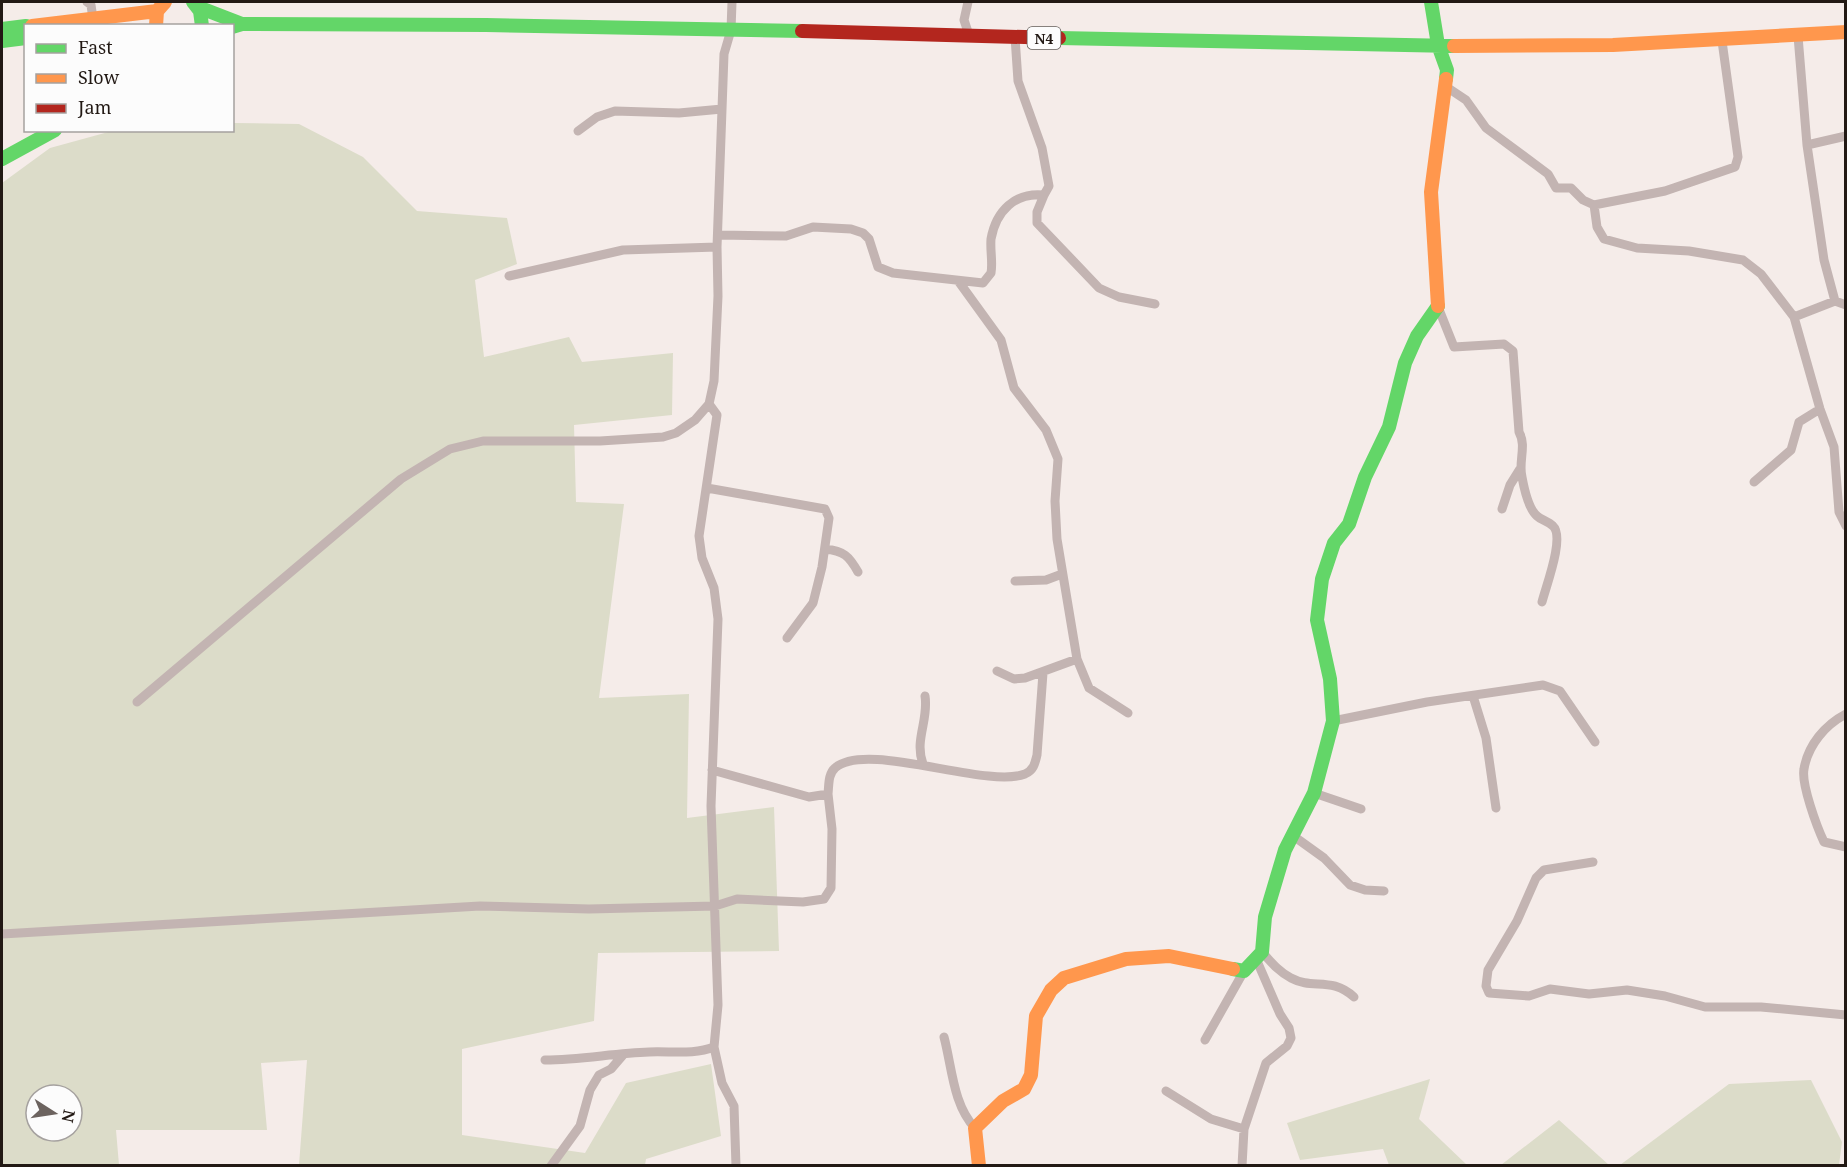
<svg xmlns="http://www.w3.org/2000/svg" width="1847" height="1167" viewBox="0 0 1847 1167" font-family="'Noto Serif',serif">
<rect width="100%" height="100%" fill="#f5ece9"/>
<path fill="#dcdcc9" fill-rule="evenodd" d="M 233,123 L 299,124 L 363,157 L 417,211 L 507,218 L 517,264 L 475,280 L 484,357 L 569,337 L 582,362 L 673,353 L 672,415 L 574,425 L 576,502 L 624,504 L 599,698 L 689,694 L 687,818 L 774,807 L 779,951 L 598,953 L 594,1021 L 462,1049 L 462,1135 L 585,1153 L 626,1083 L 711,1064 L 721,1136 L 646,1159 L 645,1165 L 299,1165 L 307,1060 L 261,1063 L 267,1130 L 116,1130 L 119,1165 L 2,1165 L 2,183 L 50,148 L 112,131 L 232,130 ZM 36,1095 L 72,1095 L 72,1131 L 36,1131 Z
M 1430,1079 L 1419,1119 L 1467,1165 L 1389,1165 L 1383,1149 L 1300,1160 L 1287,1123 Z
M 1811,1080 L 1842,1142 L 1839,1165 L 1620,1165 L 1729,1084 Z
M 1559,1120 L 1609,1165 L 1501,1165 Z"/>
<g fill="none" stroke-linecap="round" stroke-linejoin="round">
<path stroke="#c3b4b2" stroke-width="9" d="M 87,2 L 91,5 L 93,19
M 732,2 L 731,30 L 724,54 L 717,247 L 718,296 L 714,381 L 709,404 L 717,415 L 699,536 L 702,558 L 714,588 L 718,619 L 711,806 L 718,1005 L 714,1047 L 722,1083 L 734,1106 L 736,1166
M 968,2 L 964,20 L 969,35
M 1798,36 L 1807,145 L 1824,260 L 1835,301 L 1846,305
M 1445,86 L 1466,100 L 1486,128 L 1548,174 L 1556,188 L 1571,188 L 1583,200 L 1594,205 L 1665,191 L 1735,167 L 1738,157 L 1722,41
M 578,131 L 597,117 L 615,111 L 679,113 L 722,109
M 1807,145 L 1846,136
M 1044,195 L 1037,212 L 1037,223 L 1099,288 L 1119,297 L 1155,304
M 1594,205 L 1597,227 L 1604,239 L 1637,248 L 1689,251 L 1743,260 L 1761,274 L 1794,317 L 1820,409 L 1834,447 L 1839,512 L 1846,526
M 719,235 L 786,236 L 813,227 L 851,229 L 863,233 L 869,239 L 878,267 L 893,273 L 983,283 L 991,273 C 993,262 990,251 991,239 C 996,211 1015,192 1044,195 L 1049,186 L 1042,148 L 1018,81 L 1015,37
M 509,276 L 623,250 L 717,247
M 959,282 L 1001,340 L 1014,388 L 1046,430 L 1058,459 L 1055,501 L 1057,539 L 1077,659 L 1089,688 L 1128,713
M 1438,307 L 1454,347 L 1504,344 L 1513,351 L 1519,432 C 1527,446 1518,462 1522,477 C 1524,488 1529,509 1537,516 C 1541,520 1548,521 1553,526 C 1565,537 1546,586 1542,602
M 1794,317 L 1835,301
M 1754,482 L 1791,450 L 1799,422 L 1820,409
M 707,488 L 825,509 L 829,518 L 822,567 L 813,603 L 787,638
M 1502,509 L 1510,485 L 1520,469
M 825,549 C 844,551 849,556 858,572
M 1015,581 L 1046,580 L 1062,574
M 997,671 L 1014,679 L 1025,678 L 1077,659
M 1473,696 L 1486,738 L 1496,808
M 137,702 L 401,479 L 450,449 L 483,441 L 600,441 L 663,437 L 676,433 L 695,420 L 709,404
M 1846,714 C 1825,725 1808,745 1804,769 C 1801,784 1817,827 1824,842 L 1846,847
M 1333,721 L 1427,702 L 1543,685 L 1560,691 L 1595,742
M 923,764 C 914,740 929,720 925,696
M 712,770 L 809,797 L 828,794 C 829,785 828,774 835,768 C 866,740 986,789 1025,774 C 1034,770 1035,763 1037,755 L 1043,673
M 1314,793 L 1361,809
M 1292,835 L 1324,858 L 1350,885 L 1365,890 L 1384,891
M 1593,862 L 1544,870 L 1536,878 L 1517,921 L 1488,970 L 1486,986 L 1489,993 L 1529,996 L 1550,989 L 1589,994 L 1627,990 L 1665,996 L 1705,1007 L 1761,1007 L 1846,1015
M 2,934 L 480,906 L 589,909 L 715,906 L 737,899 L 803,902 L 824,899 L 831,888 L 832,829 L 828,794
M 1262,952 C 1271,962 1279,972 1291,978 C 1313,990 1331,976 1354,997
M 944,1037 C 952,1067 953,1105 975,1128
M 1205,1040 L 1244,971
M 545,1060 C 581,1060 614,1053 649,1052 C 671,1051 694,1055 714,1047
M 1166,1091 L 1211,1119 L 1244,1129
M 551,1166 L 580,1126 L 590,1090 L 599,1075 L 611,1069 L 623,1055
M 1242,1166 L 1244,1129 L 1266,1063 L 1287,1046 L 1291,1038 L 1289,1028 L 1280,1014 L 1257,961"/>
<path stroke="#63d668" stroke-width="14" d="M 193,2 L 200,11 L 202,26
M 1431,2 L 1438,45 L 1447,70 L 1446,79
M 198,7 L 242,24
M 232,27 L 242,24 L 486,25 L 802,31
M 2,29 L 26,26
M 1059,38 L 1454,46
M 2,41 L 26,38
M 2,159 L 55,130
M 1233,969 L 1244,971 L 1262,952 L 1265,917 L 1285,850 L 1314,793 L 1333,721 L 1330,679 L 1317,620 L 1322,579 L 1334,543 L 1349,524 L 1365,477 L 1389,427 L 1405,363 L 1417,336 L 1438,306"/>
<path stroke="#ff974d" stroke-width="14" d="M 32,26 L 157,11
M 156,26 L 157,11 L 165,2
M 1454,46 L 1613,45 L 1846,32
M 1438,306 L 1431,192 L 1446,79
M 979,1166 L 975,1128 L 1003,1101 L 1024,1089 L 1031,1075 L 1036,1016 L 1051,990 L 1064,978 L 1126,959 L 1169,956 L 1233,969"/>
<path stroke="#b3261e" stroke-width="14" d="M 802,31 L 1059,38"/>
</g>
<g text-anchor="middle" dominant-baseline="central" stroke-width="4.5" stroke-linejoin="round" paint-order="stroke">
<rect fill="#fcfcfc" stroke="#635d5a" stroke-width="1.5" x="1027.5" y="27" width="33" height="22" rx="4.5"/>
<g font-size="14" font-weight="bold" fill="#221914">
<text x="1044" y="38">N4</text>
</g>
</g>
<rect width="1847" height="1167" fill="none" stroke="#221914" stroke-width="6"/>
<rect x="24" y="24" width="210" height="108" fill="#fcfcfc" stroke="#a5a19f" stroke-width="1.5"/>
<rect x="36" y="44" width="30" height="9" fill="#63d668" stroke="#a5a19f" stroke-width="1.5"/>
<text x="78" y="54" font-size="18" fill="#221914">Fast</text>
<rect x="36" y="74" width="30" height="9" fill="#ff974d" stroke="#a5a19f" stroke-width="1.5"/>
<text x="78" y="84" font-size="18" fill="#221914">Slow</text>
<rect x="36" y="104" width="30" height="9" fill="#b3261e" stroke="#a5a19f" stroke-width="1.5"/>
<text x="78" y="114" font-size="18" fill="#221914">Jam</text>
<g transform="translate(54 1113) rotate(102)"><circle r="28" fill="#fcfcfc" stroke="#a5a19f" stroke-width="1.5"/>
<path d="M0-4.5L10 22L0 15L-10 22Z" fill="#6c635f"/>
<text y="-9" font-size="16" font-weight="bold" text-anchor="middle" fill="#221914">N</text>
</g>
</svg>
